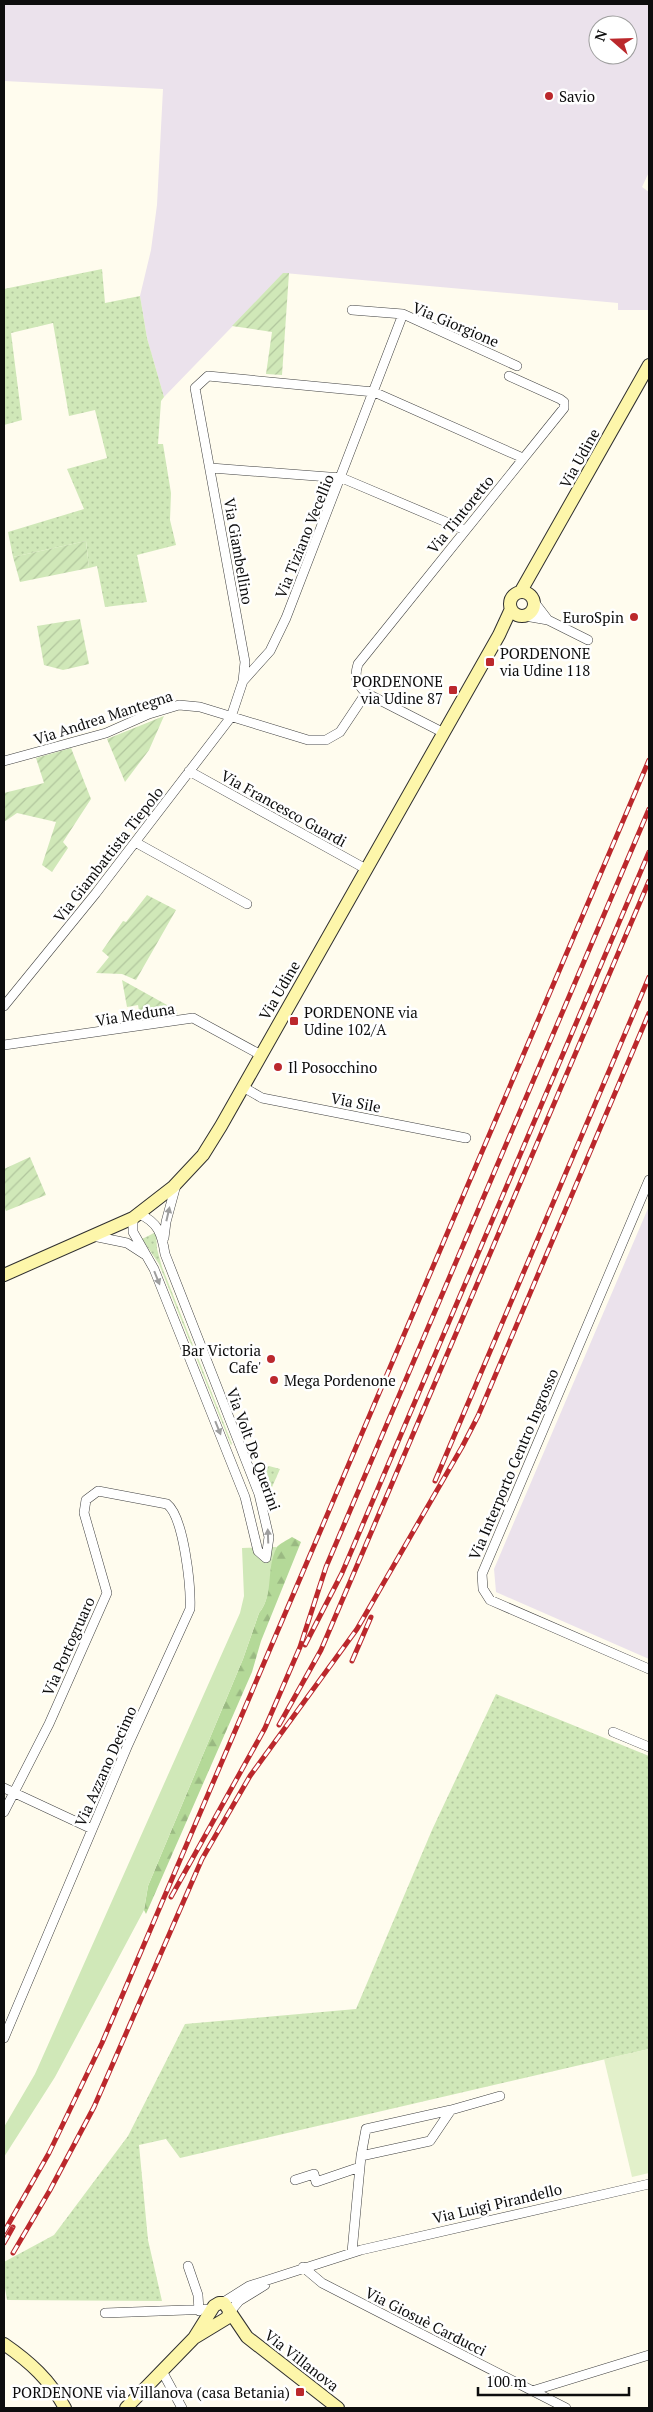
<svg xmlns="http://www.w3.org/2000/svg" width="653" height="2412" viewBox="0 0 653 2412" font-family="'PT Serif',serif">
<defs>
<pattern id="grass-dots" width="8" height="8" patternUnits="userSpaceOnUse" patternTransform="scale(1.25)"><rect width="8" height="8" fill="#d0e8b8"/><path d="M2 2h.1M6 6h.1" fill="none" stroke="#b1c69d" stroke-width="1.8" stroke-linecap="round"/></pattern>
<pattern id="forest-firs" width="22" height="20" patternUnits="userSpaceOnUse" patternTransform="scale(1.25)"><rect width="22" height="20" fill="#b4d998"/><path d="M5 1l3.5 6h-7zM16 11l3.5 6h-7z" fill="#9ab982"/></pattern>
<pattern id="garden-furrows" width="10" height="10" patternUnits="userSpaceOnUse" patternTransform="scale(1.25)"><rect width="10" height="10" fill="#d0e8b8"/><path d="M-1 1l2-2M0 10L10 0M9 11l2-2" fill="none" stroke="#b1c69d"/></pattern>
</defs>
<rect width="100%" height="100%" fill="#fffcee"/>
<path fill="#ebe2ec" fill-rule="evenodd" d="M 4,4 L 649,4 L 649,172 L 642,187 L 649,192 L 649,310 L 618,310 L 618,303 L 284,273 L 164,397 L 147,338 L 140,296 L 151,250 L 157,205 L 163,89 L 4,81 ZM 598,25 L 628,25 L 628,55 L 598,55 Z
M 649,1206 L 649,1659 L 496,1592 L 494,1569 Z"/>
<path fill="url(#grass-dots)" d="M 102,269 L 105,303 L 140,296 L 147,338 L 164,397 L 161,401 L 158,444 L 163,444 L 171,493 L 170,520 L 176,545 L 137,555 L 147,602 L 105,607 L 97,566 L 89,568 L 86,541 L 13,557 L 8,532 L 84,509 L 67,469 L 107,458 L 95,410 L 69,416 L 53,323 L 11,333 L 22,420 L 4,425 L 4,289 Z
M 156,1232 L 157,1249 L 162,1267 L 232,1444 L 231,1445 L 159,1264 L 142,1239 Z
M 269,1466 L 280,1469 L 269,1494 L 260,1475 L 262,1469 Z
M 496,1694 L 649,1756 L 649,2049 L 180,2158 L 166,2139 L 139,2145 L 148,2240 L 162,2301 L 7,2300 L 4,2282 L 4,2262 L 54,2235 L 128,2136 L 185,2024 L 356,2009 L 432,1830 Z"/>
<path fill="url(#forest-firs)" d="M 292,1537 L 301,1542 L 261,1641 L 252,1672 L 146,1914 L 144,1910 L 148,1886 L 243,1659 L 259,1613 C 276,1593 261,1569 276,1548 C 279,1544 287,1540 292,1537 Z"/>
<path fill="#d0e8b8" d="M 277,1547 C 265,1570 275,1594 259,1613 L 243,1659 L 148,1886 L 144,1910 L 55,2077 L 4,2157 L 4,2127 L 35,2074 L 240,1613 L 244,1596 L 242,1548 Z"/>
<path fill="url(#garden-furrows)" d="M 283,273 L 289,273 L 282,375 L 266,374 L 272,332 L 232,326 Z
M 86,541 L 89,568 L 20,582 L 13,557 Z
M 80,619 L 89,664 L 63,670 L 44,665 L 37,626 Z
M 164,716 L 149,750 L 125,782 L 107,739 Z
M 71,748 L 91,799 L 63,842 L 68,848 L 52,872 L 42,865 L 56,822 L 17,813 L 4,822 L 4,793 L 44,783 L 36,758 Z
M 147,895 L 176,910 L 136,980 L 122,974 L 96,973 L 109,957 L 102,951 L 123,921 L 126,922 Z
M 122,980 L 176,1010 L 178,1014 L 141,1021 L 138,1005 L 127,1007 Z
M 30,1157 L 46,1195 L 6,1211 L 4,1207 L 4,1169 Z"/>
<path fill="#e2f0ca" d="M 649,2049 L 649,2173 L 632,2177 L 604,2059 Z"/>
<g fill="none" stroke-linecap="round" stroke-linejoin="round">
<defs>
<path id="street" d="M 352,310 L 403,314
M 211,468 L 342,478 L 465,530
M 535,603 L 548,620
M 525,616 L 548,620 L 588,640
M 244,680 L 270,651 L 286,618 L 403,314 L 517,366
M 366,693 C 356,683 354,677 358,664 L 564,408 L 564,402 L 560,399 L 509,376
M 4,761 L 106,733 L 149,714 L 179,705 L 200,707 L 308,740 L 326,740 L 340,732 L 366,693 L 444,733
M 189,771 L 366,869
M 135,842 L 247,904
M 4,1006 L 96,893 L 231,717 L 243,681 L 245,662 L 195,388 L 208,376 L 374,392 L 523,458
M 4,1045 L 193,1018 L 261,1055
M 243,1087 L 262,1098 L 466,1138
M 649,1180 L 482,1574 L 483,1589 L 490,1600 L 649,1669
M 133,1218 L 133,1232 L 154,1269 L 245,1497 L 258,1551 L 266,1558 L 269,1537 L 259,1494 L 165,1254 C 162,1234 158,1222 139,1214
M 93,1236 L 127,1243 L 144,1254
M 164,1238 L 166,1222 L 176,1185
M 613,1732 L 649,1747
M 4,1788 L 92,1829
M 4,1812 L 49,1724 L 107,1593 L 84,1513 L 86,1500 L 98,1491 L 167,1504 C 184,1517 191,1587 190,1609 L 127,1747 L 4,2038
M 361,2156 L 366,2129 L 451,2110
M 295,2180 L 314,2174 L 316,2182 L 360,2167
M 352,2252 L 361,2156 L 430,2141 L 451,2110 L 500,2096
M 188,2266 L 198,2295 L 199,2311
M 303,2267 L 322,2283 L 566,2408
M 222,2303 L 249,2286 L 361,2250 L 649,2184
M 105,2313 L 213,2309
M 229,2313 L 239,2301 L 265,2285
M 162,2371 L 182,2408
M 532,2391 L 649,2355"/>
<path id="secondary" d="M 521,591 L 649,365
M510 604a12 12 0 1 1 24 0a12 12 0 1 1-24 0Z
M 4,1275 L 133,1218 L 173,1187 L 203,1155 L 221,1126 L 499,635 L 511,609
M 194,2338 L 214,2306 L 219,2303 L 224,2303 L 247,2337 L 338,2408
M 4,2344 C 30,2362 50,2380 65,2408
M 126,2408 L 194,2338 L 227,2318 L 229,2313"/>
</defs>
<use href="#street" stroke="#404040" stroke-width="10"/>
<use href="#secondary" stroke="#2f2f2f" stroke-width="14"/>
<use href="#street" stroke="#fff" stroke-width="9"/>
<use href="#secondary" stroke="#fdf6aa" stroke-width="12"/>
<defs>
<path id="rail" d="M 435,1481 L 649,977
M 305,1645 L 342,1573 L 649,852
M 352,1661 L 371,1617
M 279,1725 L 321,1650 L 649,881
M 171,1897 L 265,1728 L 300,1647 L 326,1567 L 649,809
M 4,2232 L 49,2153 L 102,2043 L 649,760
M 4,2243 L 13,2227
M 13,2253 L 50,2190 L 94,2107 L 202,1859 L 250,1776 L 357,1629 L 462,1447 L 478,1416 L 649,1013"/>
</defs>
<use href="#rail" stroke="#bb282c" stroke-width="5"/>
<use href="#rail" stroke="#fff" stroke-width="3" stroke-dasharray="9" stroke-linecap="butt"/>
</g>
<defs><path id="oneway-solid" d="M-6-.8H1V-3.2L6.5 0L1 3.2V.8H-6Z" transform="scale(1.25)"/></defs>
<g fill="#9e9e9e">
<use href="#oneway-solid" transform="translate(168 1214) rotate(-77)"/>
<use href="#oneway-solid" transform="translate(157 1278) rotate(68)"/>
<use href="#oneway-solid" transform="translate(218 1428) rotate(68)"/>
<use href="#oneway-solid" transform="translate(268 1536) rotate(-92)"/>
</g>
<g fill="#bb282c" stroke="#fff" stroke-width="2">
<circle cx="549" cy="96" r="5"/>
<circle cx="634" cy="617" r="5"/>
<rect x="485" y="657" width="10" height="10" rx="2.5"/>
<rect x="448" y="685" width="10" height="10" rx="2.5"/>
<rect x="289" y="1016" width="10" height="10" rx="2.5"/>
<circle cx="278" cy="1067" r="5"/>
<circle cx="271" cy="1359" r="5"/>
<circle cx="274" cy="1380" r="5"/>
<rect x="295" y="2387" width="10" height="10" rx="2.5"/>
</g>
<g text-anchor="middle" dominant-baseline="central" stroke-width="5" stroke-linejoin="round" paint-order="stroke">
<g font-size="15" fill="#0d0d0d" stroke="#fff" text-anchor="start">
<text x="559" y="96">Savio</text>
<text x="624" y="617" text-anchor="end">EuroSpin</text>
<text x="500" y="653">PORDENONE<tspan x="500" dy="17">via Udine 118</tspan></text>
<text x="443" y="681" text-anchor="end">PORDENONE<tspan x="443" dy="17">via Udine 87</tspan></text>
<text x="304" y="1012">PORDENONE via<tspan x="304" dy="17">Udine 102/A</tspan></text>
<text x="288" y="1067">Il Posocchino</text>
<text x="261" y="1350" text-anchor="end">Bar Victoria<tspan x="261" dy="17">Cafe'</tspan></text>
<text x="284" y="1380">Mega Pordenone</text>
<text x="290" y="2392" text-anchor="end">PORDENONE via Villanova (casa Betania)</text>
</g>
<g font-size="15" fill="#0d0d0d" stroke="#fff">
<text transform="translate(456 324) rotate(23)">Via Giorgione</text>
<text transform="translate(579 458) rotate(-61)">Via Udine</text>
<text transform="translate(460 514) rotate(-51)">Via Tintoretto</text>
<text transform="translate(304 536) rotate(-68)">Via Tiziano Vecellio</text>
<text transform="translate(239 551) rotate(80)">Via Giambellino</text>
<text transform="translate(103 717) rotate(-18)">Via Andrea Mantegna</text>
<text transform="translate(284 808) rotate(29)">Via Francesco Guardi</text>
<text transform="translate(108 854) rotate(-52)">Via Giambattista Tiepolo</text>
<text transform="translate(279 990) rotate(-60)">Via Udine</text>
<text transform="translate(135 1014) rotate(-9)">Via Meduna</text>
<text transform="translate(356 1102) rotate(11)">Via Sile</text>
<text transform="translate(254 1449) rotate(70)">Via Volt De Querini</text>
<text transform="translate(513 1464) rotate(-67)">Via Interporto Centro Ingrosso</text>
<text transform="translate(68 1646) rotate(-66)">Via Portogruaro</text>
<text transform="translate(105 1766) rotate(-66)">Via Azzano Decimo</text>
<text transform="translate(497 2203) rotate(-13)">Via Luigi Pirandello</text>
<text transform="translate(426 2321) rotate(27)">Via Giosuè Carducci</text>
<text transform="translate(302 2360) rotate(38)">Via Villanova</text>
</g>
</g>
<rect width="653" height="2412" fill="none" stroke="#0d0d0d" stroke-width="10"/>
<g transform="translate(613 40) rotate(290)"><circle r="24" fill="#ffffff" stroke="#9e9e9e"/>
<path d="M0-4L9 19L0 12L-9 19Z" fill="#bb282c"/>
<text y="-8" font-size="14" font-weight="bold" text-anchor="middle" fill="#0d0d0d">N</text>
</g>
<path d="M478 2387v8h151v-8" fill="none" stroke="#0d0d0d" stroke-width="2.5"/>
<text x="486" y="2387" font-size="15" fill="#0d0d0d" stroke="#ffffff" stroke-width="4" paint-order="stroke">100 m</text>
</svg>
